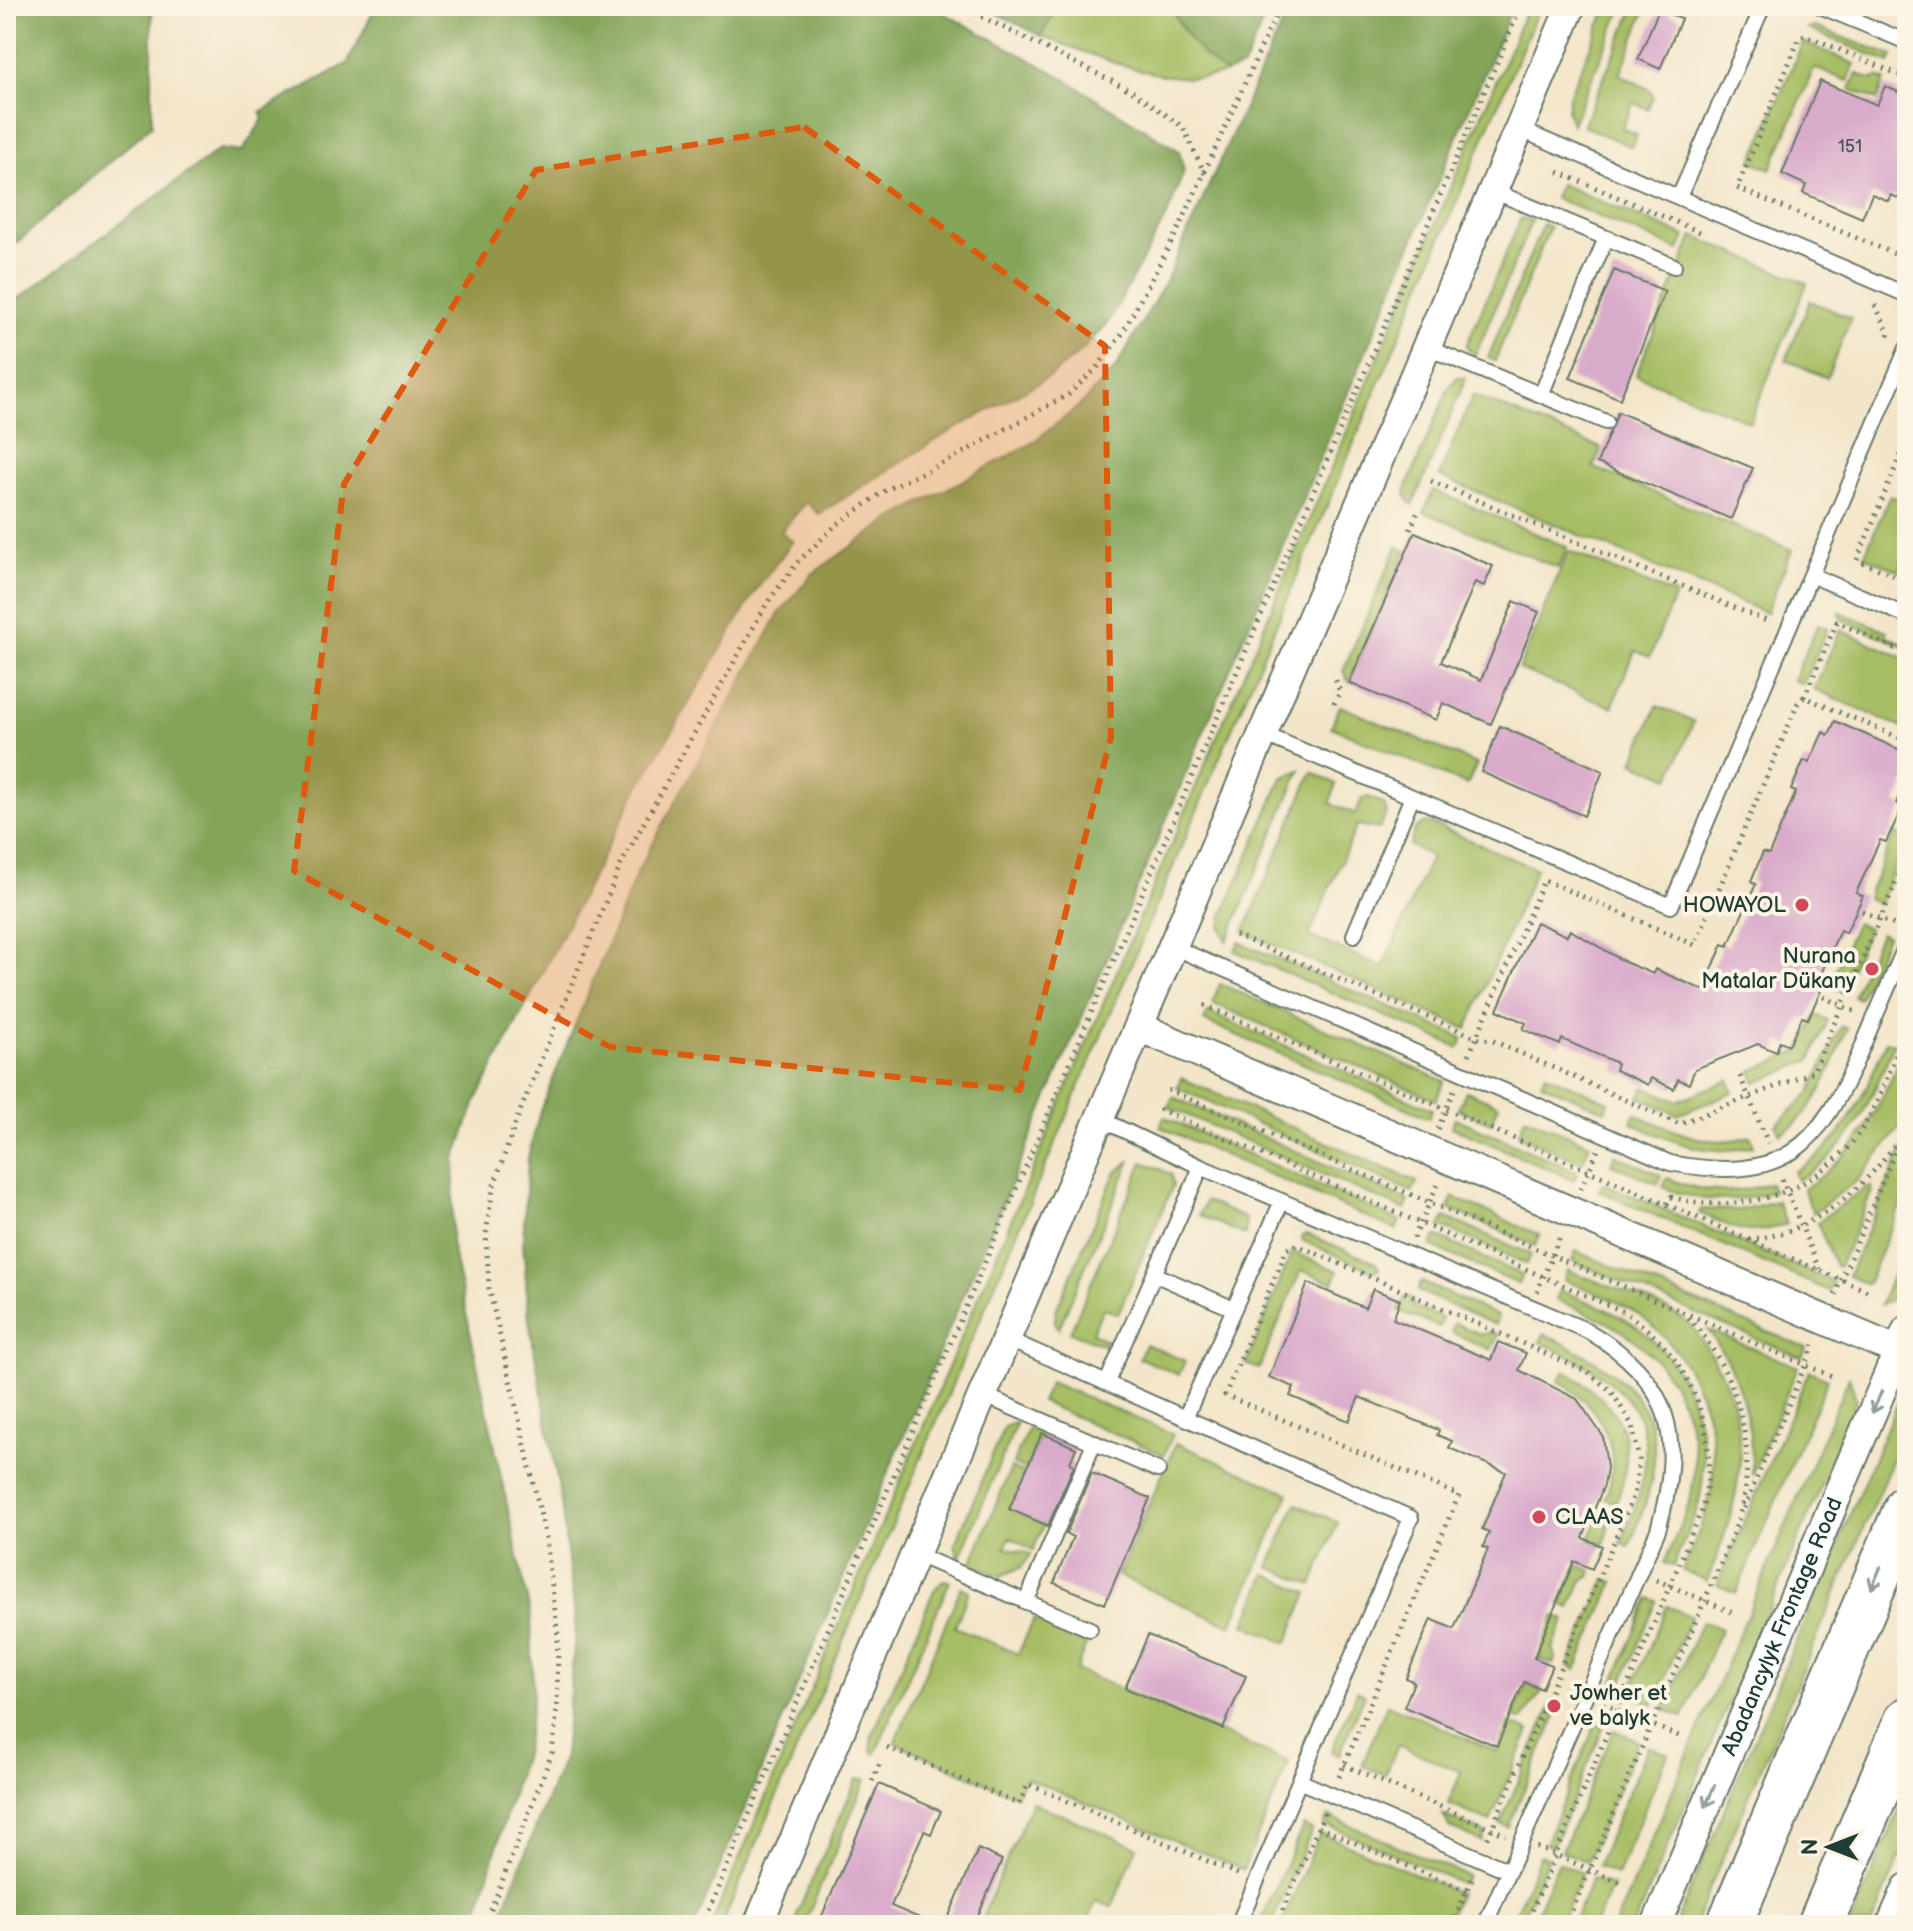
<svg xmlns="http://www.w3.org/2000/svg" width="1913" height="1931" viewBox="0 0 1913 1931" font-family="'Balsamiq Sans',sans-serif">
<rect width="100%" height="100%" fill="#fcf5e5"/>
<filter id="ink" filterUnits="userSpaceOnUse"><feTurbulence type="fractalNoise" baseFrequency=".0125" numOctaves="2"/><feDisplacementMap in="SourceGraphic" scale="16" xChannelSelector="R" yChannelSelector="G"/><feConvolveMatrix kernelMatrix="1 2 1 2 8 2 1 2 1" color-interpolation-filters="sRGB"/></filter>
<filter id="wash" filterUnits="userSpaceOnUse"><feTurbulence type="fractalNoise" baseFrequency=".006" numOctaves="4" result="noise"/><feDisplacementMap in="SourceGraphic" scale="32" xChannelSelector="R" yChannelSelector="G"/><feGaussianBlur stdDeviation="1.8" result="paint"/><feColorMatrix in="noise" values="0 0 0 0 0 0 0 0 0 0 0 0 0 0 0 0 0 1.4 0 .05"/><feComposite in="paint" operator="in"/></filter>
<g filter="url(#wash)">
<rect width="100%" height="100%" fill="#f3e5c9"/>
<path fill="#a6bd63" stroke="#627d4c" stroke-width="2" d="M 1058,6 L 1171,6 C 1182,32 1202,58 1226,73 C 1171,91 1093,54 1041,36 Z
M 1528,6 L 1540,6 L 722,1925 L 711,1925 Z
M 1608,6 L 1623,6 L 1572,124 L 1567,111 L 1569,96 Z
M 1635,6 L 1647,6 L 1620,74 L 1650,90 L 1653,97 L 1648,109 L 1633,103 L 1622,128 L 1637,135 L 1632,147 L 1583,126 Z
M 1815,27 L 1893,56 L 1890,63 L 1808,29 Z
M 1803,42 L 1855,64 L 1848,81 L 1814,68 L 1771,169 L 1752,161 Z
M 1857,74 L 1872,80 L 1878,77 L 1885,80 L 1877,100 L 1850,89 Z
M 1560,184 L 1685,236 L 1679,250 L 1554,198 Z
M 1521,218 L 1532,220 L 1475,356 L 1466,346 Z
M 1543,224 L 1550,227 L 1495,361 L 1488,358 Z
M 1693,236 L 1807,283 L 1750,422 L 1636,375 Z
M 1810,301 L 1851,318 L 1827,378 L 1786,360 Z
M 1457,377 L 1466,378 L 1413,505 L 1408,501 L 1405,491 L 1448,389 Z
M 1473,395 L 1601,448 L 1593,467 L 1792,550 L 1766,613 L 1439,476 Z
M 1433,490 L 1567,547 L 1558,568 L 1424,512 Z
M 1890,495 L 1907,502 L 1907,553 L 1899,571 L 1864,556 Z
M 1397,547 L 1406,551 L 1349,682 L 1343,671 Z
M 1568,551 L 1675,595 L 1650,657 L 1635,651 L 1612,707 L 1519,669 Z
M 1840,612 L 1887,631 L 1886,636 L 1907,645 L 1907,648 L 1841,619 Z
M 1818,624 L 1828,628 L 1803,684 L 1793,680 Z
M 1840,630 L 1907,659 L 1907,730 L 1814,689 Z
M 1340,706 L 1477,764 L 1467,785 L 1331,727 Z
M 1657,706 L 1694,721 L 1670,778 L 1633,762 Z
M 1300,770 L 1227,941 L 1221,928 L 1223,915 L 1282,778 Z
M 1312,772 L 1336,784 L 1330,803 L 1355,814 L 1362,799 L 1369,797 L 1384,804 L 1387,813 L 1379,829 L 1357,825 L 1309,936 L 1383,967 L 1431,857 L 1410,845 L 1415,828 L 1426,823 L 1435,825 L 1536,869 L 1467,1029 L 1244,932 Z
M 1895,833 L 1907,840 L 1879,904 L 1867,898 Z
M 1856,923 L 1869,928 L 1841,991 L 1829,986 Z
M 1880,933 L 1887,936 L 1859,999 L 1853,996 Z
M 1239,942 L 1463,1038 L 1459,1048 L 1235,951 Z
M 1220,984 L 1444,1081 L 1436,1100 L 1212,1003 Z
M 1208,1012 L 1432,1109 L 1429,1118 L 1204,1021 Z
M 1816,1015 L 1828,1020 L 1811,1060 L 1756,1083 L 1751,1071 L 1800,1051 Z
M 1841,1026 L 1847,1029 C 1831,1066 1818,1114 1780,1134 L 1776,1125 L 1810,1093 Z
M 1886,1041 L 1894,1044 C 1871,1098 1852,1152 1797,1180 L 1794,1172 C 1846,1144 1864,1093 1886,1041 Z
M 1904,1049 L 1907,1109 L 1898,1130 L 1858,1180 L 1813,1213 L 1803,1189 C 1859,1156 1880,1105 1904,1049 Z
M 1545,1074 L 1609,1102 L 1605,1111 L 1541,1083 Z
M 1181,1078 L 1417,1182 L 1412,1192 L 1177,1088 Z
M 1729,1080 L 1733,1092 L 1678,1115 L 1639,1097 L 1644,1087 L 1677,1101 Z
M 1466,1091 L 1499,1105 L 1491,1123 L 1458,1109 Z
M 1173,1097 L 1409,1201 L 1405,1210 L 1168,1107 Z
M 1635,1114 C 1672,1130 1709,1150 1750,1136 L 1754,1145 C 1709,1160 1671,1141 1631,1123 Z
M 1164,1117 L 1400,1221 L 1396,1230 L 1160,1127 Z
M 1525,1117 L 1590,1144 L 1582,1163 L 1518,1135 Z
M 1455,1118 L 1578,1172 L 1574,1180 L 1451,1127 Z
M 1907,1138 L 1907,1191 L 1867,1284 L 1848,1276 Z
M 1615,1155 L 1661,1175 L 1658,1184 L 1611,1164 Z
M 1131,1160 L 1059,1328 L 1059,1329 L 1055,1322 L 1056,1310 L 1115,1173 Z
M 1143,1162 L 1171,1174 L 1173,1185 L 1118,1314 L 1103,1308 L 1092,1333 L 1106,1340 L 1103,1345 L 1070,1332 Z
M 1667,1178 C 1702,1193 1733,1196 1770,1183 L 1773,1191 C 1736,1204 1699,1203 1663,1187 Z
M 1603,1183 L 1833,1282 L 1829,1291 L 1599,1191 Z
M 1872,1187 L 1872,1191 L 1839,1267 L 1835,1266 L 1817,1222 L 1865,1188 Z
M 1453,1197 L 1540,1235 L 1535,1246 L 1448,1208 Z
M 1206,1201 L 1246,1219 L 1245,1235 L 1199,1215 Z
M 1777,1201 L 1787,1224 C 1744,1238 1738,1229 1699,1213 L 1701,1209 L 1740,1210 Z
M 1445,1217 L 1531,1254 L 1527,1264 L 1440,1226 Z
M 1307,1234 L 1376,1263 L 1379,1269 L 1373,1271 L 1303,1241 L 1301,1236 Z
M 1436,1236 L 1522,1275 L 1518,1284 L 1431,1246 Z
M 1907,1242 L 1907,1284 L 1894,1298 L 1880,1305 Z
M 1576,1251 L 1806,1348 L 1802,1358 L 1572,1261 Z
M 1292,1252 L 1338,1271 L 1333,1283 L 1301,1270 L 1259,1369 L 1246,1364 Z
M 1568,1270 C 1598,1283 1657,1301 1682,1318 C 1694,1326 1704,1344 1712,1357 C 1759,1431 1739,1506 1707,1581 L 1682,1570 C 1694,1544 1706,1518 1711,1490 C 1722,1424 1692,1351 1636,1313 C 1614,1298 1588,1290 1564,1280 Z
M 1421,1282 L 1498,1316 L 1495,1325 L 1418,1291 Z
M 1560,1290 C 1588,1302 1618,1312 1642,1331 C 1691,1369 1712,1438 1700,1497 C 1695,1521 1682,1544 1673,1566 L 1664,1563 C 1673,1542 1684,1521 1690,1499 C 1705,1442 1681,1375 1633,1339 C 1610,1321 1583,1311 1556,1300 Z
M 1405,1296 L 1411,1298 L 1414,1307 L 1442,1318 L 1439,1327 L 1399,1311 Z
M 1454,1323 L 1482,1335 L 1491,1332 L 1498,1335 L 1491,1350 L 1451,1332 Z
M 1708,1330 L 1798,1367 L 1752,1475 C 1753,1420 1740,1375 1708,1330 Z
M 1544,1334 C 1657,1386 1679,1431 1629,1547 L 1621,1543 C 1669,1432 1649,1391 1540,1342 Z
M 1145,1344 L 1185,1361 L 1179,1375 L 1139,1358 Z
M 1565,1371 C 1622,1405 1640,1439 1616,1503 L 1605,1499 C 1625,1448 1601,1408 1559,1381 Z
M 1809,1371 L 1828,1379 L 1736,1593 L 1717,1585 Z
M 1849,1377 L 1856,1399 L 1851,1416 L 1634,1925 L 1615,1925 Z
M 1907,1381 L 1907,1426 L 1694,1925 L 1675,1925 Z
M 1050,1382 L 1173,1434 L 1164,1455 L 1041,1402 Z
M 1017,1422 L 959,1559 L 955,1544 L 1004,1427 Z
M 1028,1428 L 1042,1433 L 1026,1470 L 1013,1464 Z
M 1176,1443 L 1289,1493 L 1231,1626 L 1118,1576 Z
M 1011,1468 L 1024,1474 L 1010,1509 L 1044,1524 L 1033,1550 L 1010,1537 L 1005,1547 L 1031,1554 L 1022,1567 L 1001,1576 L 971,1564 Z
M 1296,1504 L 1338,1522 L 1312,1585 L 1269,1567 Z
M 1603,1507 L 1612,1511 L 1604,1545 L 1589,1539 Z
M 1577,1565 L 1592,1571 L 1590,1577 L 1582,1580 L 1570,1608 L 1560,1604 Z
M 1266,1574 L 1308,1593 L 1287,1643 L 1245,1625 Z
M 1606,1579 L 1614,1582 L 1576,1670 L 1568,1666 Z
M 944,1580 L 950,1581 L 875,1754 L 871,1750 L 871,1739 L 934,1590 Z
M 961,1587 L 969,1591 L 955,1627 L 1018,1654 L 1034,1619 L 1087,1642 L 1076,1670 L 1289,1762 L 1243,1870 L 1025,1777 L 1016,1796 L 895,1743 Z
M 1649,1598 L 1657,1601 L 1619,1690 L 1612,1686 Z
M 1667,1606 L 1691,1616 L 1653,1705 L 1629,1694 Z
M 1555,1616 L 1565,1620 L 1553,1648 L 1556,1657 L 1553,1664 L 1538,1658 Z
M 1702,1621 L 1721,1629 L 1683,1717 L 1664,1709 Z
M 1527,1684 L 1542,1691 L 1522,1720 L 1513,1716 Z
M 1357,1691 L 1365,1695 L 1339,1755 L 1331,1752 Z
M 1387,1704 L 1498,1752 L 1510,1723 L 1529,1731 L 1490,1822 L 1448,1804 L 1461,1772 L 1398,1745 L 1385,1775 L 1362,1765 Z
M 1551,1706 L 1559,1709 L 1508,1827 L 1500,1824 Z
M 1596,1723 L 1604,1726 L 1553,1847 L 1545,1844 Z
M 1614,1730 L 1638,1741 L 1587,1862 L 1562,1851 Z
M 1648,1746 L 1668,1754 L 1617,1875 L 1597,1866 Z
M 857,1779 L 866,1779 L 804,1925 L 798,1925 L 797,1914 Z
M 1907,1792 L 1907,1841 L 1871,1925 L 1850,1925 Z
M 1032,1802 L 1137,1847 L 1112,1907 L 1096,1901 L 1086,1925 L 1006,1925 L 983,1915 Z
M 1443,1815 L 1485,1833 L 1482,1842 L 1450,1828 Z
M 1328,1816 L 1467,1876 L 1463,1884 L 1324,1824 Z
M 1303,1826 L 1312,1830 L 1271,1925 L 1259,1925 Z
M 1320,1833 L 1459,1893 L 1446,1925 L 1281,1925 Z
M 1540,1855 L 1548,1858 L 1519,1925 L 1510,1925 Z
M 1558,1863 L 1582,1873 L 1560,1925 L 1531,1925 Z
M 1592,1878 L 1612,1886 L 1595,1925 L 1572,1925 Z"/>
<path fill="#84a459" stroke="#527046" stroke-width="2" d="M 6,6 L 152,6 L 152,125 L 6,252 Z
M 376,6 L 931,6 L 1057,74 L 1179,151 L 1184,171 L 1169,211 L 1109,321 L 1081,352 L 1051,376 L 943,436 L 819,514 L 806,502 L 781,532 L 793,541 L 755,592 L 636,792 L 477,1099 L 455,1159 L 451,1242 L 531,1617 L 533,1696 L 525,1750 L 474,1925 L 6,1925 L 6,308 L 220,149 L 242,152 L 263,119 L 260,112 L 347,64 Z
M 983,6 L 1058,6 L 1041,36 Z
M 1171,6 L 1270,6 L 1243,67 L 1226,73 C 1202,58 1182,32 1171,6 Z
M 1290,6 L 1513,6 L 695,1925 L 497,1925 L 564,1756 L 576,1625 L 560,1495 L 529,1320 L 523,1241 L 528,1158 L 540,1111 L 638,870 L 778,615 L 812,574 L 892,518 L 1029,445 L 1079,406 L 1115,369 L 1165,283 Z"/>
<g id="blocks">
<path fill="#d9abcb" d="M 1659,9 L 1681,19 L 1660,69 L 1638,59 Z
M 1820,81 L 1877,105 L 1885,86 L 1907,96 L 1907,202 L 1891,195 L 1888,201 L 1872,194 L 1862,218 L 1803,193 L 1806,185 L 1782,174 Z
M 1614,270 L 1665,291 L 1620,399 L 1570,378 Z
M 1618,412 L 1753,468 L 1731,519 L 1597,463 Z
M 1415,532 L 1493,566 L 1484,586 L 1475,582 L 1441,662 L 1481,680 L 1514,601 L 1539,612 L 1491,724 L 1443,703 L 1436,720 L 1349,683 Z
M 1835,721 L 1907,753 L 1907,779 L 1896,803 L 1903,806 L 1886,842 L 1880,840 L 1856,893 L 1863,896 L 1846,933 L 1840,930 L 1817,983 L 1823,986 L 1808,1019 L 1802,1017 L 1789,1045 L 1780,1041 L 1776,1052 L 1758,1044 L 1695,1069 L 1689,1084 L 1678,1079 L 1674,1089 L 1651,1078 L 1648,1085 L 1615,1070 L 1617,1063 L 1562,1039 L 1560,1045 L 1523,1029 L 1526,1023 L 1497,1010 L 1536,922 L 1567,936 L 1570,930 L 1627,963 L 1653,974 L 1655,969 L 1703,990 L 1723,944 L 1728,946 L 1756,884 L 1751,881 L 1763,852 L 1769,854 L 1796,792 L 1791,790 L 1804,760 L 1809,763 L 1823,732 L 1829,735 Z
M 1500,726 L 1603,771 L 1584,816 L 1481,772 Z
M 1308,1283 L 1365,1308 L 1373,1289 L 1400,1300 L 1393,1319 L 1491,1360 L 1498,1342 L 1526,1353 L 1519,1370 L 1577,1399 L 1603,1436 L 1607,1468 L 1604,1485 L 1583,1538 L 1602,1546 L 1592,1569 L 1574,1561 L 1534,1658 L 1552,1665 L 1542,1689 L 1524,1682 L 1497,1746 L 1404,1707 L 1414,1682 L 1406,1678 L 1431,1619 L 1454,1629 L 1488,1549 L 1483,1547 L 1489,1532 L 1482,1529 L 1506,1472 L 1449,1448 L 1452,1441 L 1437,1435 L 1439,1430 L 1359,1397 L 1349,1421 L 1290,1396 L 1294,1387 L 1269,1377 Z
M 1042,1433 L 1076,1448 L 1070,1463 L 1074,1465 L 1048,1526 L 1009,1509 Z
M 1092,1473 L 1150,1498 L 1105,1604 L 1054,1583 L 1073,1537 L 1066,1534 Z
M 1148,1635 L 1246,1676 L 1223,1729 L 1125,1688 Z
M 879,1784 L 941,1811 L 931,1834 L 924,1831 L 891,1906 L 936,1925 L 818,1925 Z
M 978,1849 L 1002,1860 L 974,1925 L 945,1925 Z"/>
</g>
</g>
<g filter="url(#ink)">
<use href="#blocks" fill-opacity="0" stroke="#697868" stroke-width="2"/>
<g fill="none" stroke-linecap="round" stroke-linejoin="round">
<defs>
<path id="service" d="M 1820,6 L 1907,42
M 1519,129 L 1907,295
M 1493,191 L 1674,266
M 1679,197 L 1763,6
M 1428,348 L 1606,422
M 1541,395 L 1606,238
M 1811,575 L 1907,616
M 1263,734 L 1671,906 L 1907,348
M 1354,935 L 1412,797
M 1173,947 L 1670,1163 C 1783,1184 1818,1150 1861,1050 C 1876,1014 1892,978 1907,943
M 1100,1119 L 1201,1167 L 1588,1331 C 1674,1381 1684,1439 1658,1530 L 1485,1925
M 1154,1274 L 1234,1309
M 1007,1339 L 1411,1518 L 1238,1925
M 1107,1382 L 1201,1167
M 983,1395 L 1158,1470
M 1186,1416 L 1282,1201
M 915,1554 L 1090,1629
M 1026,1602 L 1094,1443
M 1299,1781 L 1509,1871"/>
<g id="minor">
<path d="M 1139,1027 L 1898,1351"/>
<path d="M 758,1925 L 1571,6"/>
<path id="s1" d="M 1656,1925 L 1907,1330"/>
<path d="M 1891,1925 L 1907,1888"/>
</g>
<path id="primary" d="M 1729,1925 L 1907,1507
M 1820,1925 L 1907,1720"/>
</defs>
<use href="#service" stroke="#697868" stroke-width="18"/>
<use href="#minor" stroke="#697868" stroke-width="32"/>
<use href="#primary" stroke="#697868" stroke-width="48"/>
<path stroke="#697868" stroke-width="5" stroke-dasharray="2 6" stroke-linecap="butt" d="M 960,6 L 1132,91 L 1183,127 L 1205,174
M 1907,78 L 1805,35 L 1800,37 L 1737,188 L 1907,259
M 1558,172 L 1700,232
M 1875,305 L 1889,333 L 1886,339
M 1907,440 L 1857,560 L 1907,581
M 1431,481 L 1769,622
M 1410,530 L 1419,509
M 1804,697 L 1837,622 L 1907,654
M 1334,704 L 1340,692 L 1335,678
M 1902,821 L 1907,823
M 1862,911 L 1899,927
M 1235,935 L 1482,1040 L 1489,1039 L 1679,1124 L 1813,1072 L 1907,857
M 1823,997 L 1858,1013
M 1204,1005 L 1872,1293
M 1469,1055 L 1544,880 L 1695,945 L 1798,703 L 1804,697 L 1907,741
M 1740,1076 L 1768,1143
M 1168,1090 L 1836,1378
M 1159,1109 L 1624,1312 C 1691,1355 1724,1435 1701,1512 L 1526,1925
M 1438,1129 L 1454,1090
M 1782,1179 L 1819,1269
M 1581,1189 L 1598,1150
M 1667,1204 L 1671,1197 C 1747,1218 1828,1189 1868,1119 C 1884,1090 1894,1057 1907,1028
M 1414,1238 L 1439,1181
M 1749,1239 C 1807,1236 1862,1191 1894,1146
M 1537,1292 L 1561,1234
M 1835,1295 L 1907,1123
M 1744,1508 L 1814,1345
M 1656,1580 L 1736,1614
M 1603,1704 L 1683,1738
M 887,1747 L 1019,1804 L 1028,1784 L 1240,1875
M 1344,1765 L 1506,1835
M 1339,1777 L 1459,1495 L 1225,1395 L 1287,1249 L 1297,1245 L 1588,1372 L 1612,1392 L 1632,1425 L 1639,1460 L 1634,1495 L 1487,1840
M 872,1781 L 882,1759
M 1318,1827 L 1467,1891
M 1537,1847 L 1621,1883
M 485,1925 L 552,1753 L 557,1710 L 558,1636 L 546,1538 L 489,1288 L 486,1234 L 493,1188 L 517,1119 L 621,864 L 767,603 L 798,562 L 835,526 L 886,490 L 955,457 L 1069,394 L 1096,369 L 1122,334 L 1180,226 L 1280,6
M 702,1925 L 1521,6
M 1276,1925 L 1325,1812
M 1452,1925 L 1473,1876
M 1566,1925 L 1733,1534 C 1764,1458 1740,1372 1685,1314"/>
<use href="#service" stroke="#fff" stroke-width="14"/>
<use href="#minor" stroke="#fff" stroke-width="28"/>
<use href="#primary" stroke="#fff" stroke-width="44"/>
</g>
<defs><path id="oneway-shaft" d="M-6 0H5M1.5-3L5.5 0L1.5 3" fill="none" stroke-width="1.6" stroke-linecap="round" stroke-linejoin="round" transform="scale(2)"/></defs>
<g stroke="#8f9e9a">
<use href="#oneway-shaft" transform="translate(1877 1402) rotate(113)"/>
<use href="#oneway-shaft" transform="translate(1876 1578) rotate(113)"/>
<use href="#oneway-shaft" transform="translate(1710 1796) rotate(113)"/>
</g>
</g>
<path fill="#de580e" fill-opacity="0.2" stroke="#de580e" stroke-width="6" stroke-dasharray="16 10" stroke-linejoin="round" d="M 804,127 L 1105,346 L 1111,737 L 1020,1090 L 610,1047 L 294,871 L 344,484 L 536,170 Z"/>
<g fill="#d1495b" stroke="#fcf5e5" stroke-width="3">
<circle cx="1802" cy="905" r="8"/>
<circle cx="1872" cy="969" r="8"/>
<circle cx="1539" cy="1517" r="8"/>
<circle cx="1554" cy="1706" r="8"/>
</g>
<g text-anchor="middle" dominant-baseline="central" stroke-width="8" stroke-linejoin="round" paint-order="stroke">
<g font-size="18" fill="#4e585a">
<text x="1850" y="146">151</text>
</g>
<g font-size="22" fill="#1f3d34" stroke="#fcf5e5" text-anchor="end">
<text x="1786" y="905">HOWAYOL</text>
<text x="1856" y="956">Nurana<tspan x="1856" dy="25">Matalar Dükany</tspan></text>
<text x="1555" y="1517" text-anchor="start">CLAAS</text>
<text x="1570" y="1693" text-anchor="start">Jowher et<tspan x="1570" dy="25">ve balyk</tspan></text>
</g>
<g font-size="22" fill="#1f3d34" stroke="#fcf5e5">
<text stroke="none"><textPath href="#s1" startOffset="324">Abadancylyk Frontage Road</textPath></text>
</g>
</g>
<rect width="1913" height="1931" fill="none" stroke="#fcf5e5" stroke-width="32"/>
<g transform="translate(1829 1847) rotate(270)" stroke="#fcf5e5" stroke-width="6" paint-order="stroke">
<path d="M0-6L14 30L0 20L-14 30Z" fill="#1f3d34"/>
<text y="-12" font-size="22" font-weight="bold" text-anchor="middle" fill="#1f3d34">N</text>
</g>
</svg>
